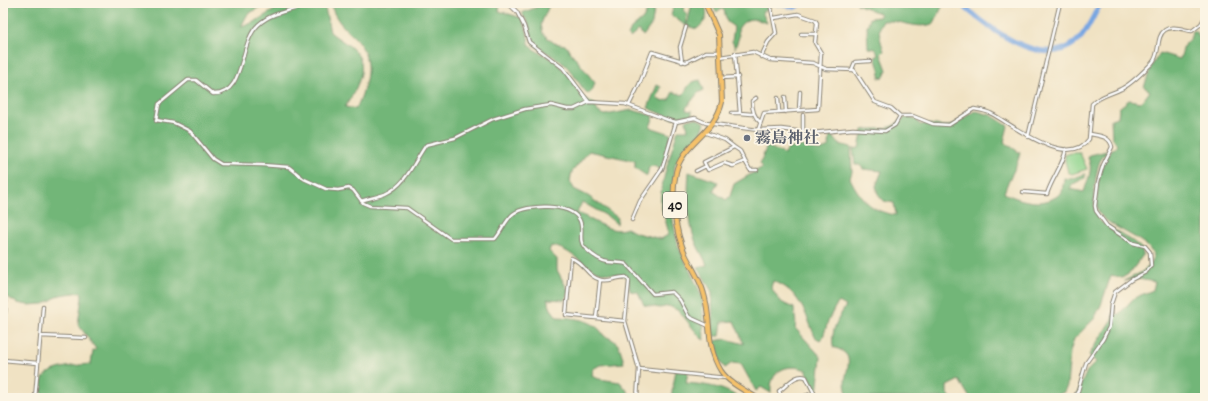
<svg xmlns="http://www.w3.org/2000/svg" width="1208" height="401" viewBox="0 0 1208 401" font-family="Alegreya,'Noto Serif JP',serif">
<rect width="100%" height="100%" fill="#fcf5e5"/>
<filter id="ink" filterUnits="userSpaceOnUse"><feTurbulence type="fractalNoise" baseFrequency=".025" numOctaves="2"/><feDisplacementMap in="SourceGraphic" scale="8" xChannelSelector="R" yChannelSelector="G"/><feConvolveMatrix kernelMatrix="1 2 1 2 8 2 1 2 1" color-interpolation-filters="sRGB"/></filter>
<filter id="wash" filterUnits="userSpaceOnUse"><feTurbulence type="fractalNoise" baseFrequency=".012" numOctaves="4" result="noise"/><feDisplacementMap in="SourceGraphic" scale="16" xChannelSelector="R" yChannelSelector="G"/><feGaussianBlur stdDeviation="0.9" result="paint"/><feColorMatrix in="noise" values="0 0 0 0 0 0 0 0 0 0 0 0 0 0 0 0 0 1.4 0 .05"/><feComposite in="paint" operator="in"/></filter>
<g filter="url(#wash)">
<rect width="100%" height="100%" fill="#f0e2c3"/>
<path fill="#8ed48d" stroke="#557854" d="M 1071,153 L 1080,153 L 1087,169 L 1072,174 L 1068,172 L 1065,161 L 1065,155 Z"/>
<path fill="#72b678" stroke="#47694a" d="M 3,3 L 266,3 L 247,15 L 241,27 C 257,23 270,10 286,5 C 298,1 312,3 324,3 L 330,32 C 338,39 351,45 357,54 C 369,69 354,93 345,107 L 356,109 C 367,85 376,56 352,35 C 341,25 335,18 330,3 L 500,3 L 499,11 L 522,18 L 527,31 L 529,44 L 533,49 L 554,60 L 572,79 L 581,97 L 594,103 L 598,112 L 605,115 L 632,110 L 654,116 L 650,127 L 671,134 C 668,144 665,164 661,170 L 654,166 L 649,167 L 647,176 L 635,168 L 635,161 L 589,151 L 572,172 L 570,181 L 574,189 L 588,196 L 618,218 L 617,224 L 607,216 L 582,202 L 577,213 C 594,219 610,235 627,228 L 636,233 L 661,239 L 668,235 C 668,224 663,216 661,205 C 658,189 673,147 678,130 L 688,130 L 686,120 L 696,118 L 705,123 L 701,134 L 675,164 L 672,201 L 673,221 L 678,246 L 702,296 L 704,340 L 700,337 L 679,311 L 669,306 L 660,308 L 644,305 L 638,292 L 630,291 L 628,277 C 617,273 605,275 594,270 C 579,262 569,248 551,246 L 549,251 L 557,259 L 557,270 L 569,292 L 565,300 L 547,299 L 551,309 L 557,317 C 574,318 595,319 604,336 C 620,341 620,348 624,363 L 600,365 L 593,369 L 592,376 L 599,379 L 620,382 L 633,398 L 42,398 C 42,393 41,383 43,379 C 48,367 79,365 91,364 L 93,351 L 96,349 L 78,324 L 82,297 L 81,292 L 60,295 L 44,304 L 28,305 L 17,303 L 3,294 Z
M 539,3 L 550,3 L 541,24 L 543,34 L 554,43 L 565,45 L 595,83 L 592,91 L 588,94 C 580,86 575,76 568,68 C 559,58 545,52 534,45 L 528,23 L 522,13 L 537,7 Z
M 651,3 L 655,3 L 652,24 L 643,36 L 639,30 L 630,38 L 628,36 L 631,29 L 643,19 Z
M 673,3 L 685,3 L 684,10 L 687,14 L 686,26 L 671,15 L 674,5 Z
M 692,3 L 704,3 C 709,16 707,20 697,29 L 687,26 Z
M 711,3 L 770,4 L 770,8 L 762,12 L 767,23 C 754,18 746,16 738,29 L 739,37 L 735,48 L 732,41 L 734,27 L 727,22 L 724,10 L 721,9 L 716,12 Z
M 857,3 L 944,3 L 934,23 C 918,31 900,19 883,21 C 876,29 881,42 884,51 L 881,54 L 887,70 L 884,77 L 879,78 L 880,72 L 875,57 L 878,56 L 876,49 L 868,48 L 867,27 L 870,18 L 879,17 L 881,14 L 857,4 Z
M 1193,31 L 1196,31 L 1198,36 L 1205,37 L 1205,398 L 1080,398 L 1076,396 L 1087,371 L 1096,362 L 1089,355 L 1112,319 L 1113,314 L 1119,314 L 1134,298 L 1153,290 L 1155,282 L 1138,279 L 1124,281 C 1132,277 1144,272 1150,265 C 1167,242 1106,230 1098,211 C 1094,202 1099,175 1102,165 C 1104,160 1108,154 1111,149 L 1114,149 L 1117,145 L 1112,137 L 1111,119 L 1118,117 L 1119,108 L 1129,100 L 1140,102 L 1145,98 L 1150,91 L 1144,87 L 1152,65 L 1160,53 L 1180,59 L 1185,43 L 1190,39 Z
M 700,80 L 704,90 L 698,93 L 686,108 L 686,110 L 692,111 L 692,115 L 672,118 L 648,108 L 657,85 L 661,87 L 657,98 L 661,101 L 669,100 L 673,92 L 683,95 C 689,86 688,82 700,80 Z
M 976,111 L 991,115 L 1008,126 L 1004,142 L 1020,153 C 1017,168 1008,179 1004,193 C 1023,202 1046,208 1062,192 L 1064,178 L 1071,179 L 1085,174 L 1085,178 L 1073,184 L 1070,189 L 1084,192 C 1087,181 1094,169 1088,158 L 1090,155 L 1107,151 C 1105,154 1102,158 1100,161 C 1095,172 1090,213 1100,221 C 1114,231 1130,237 1142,249 L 1143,255 L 1130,273 L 1122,278 L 1111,275 L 1101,305 L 1094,319 L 1074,339 L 1070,352 L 1067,386 L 1064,392 L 1052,398 L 970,398 L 959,380 L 947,386 L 947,393 L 951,398 L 848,398 C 847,393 845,387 845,382 C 847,365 856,354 833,347 C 831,330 837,320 846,306 L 839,302 L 835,307 L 829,319 L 823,337 L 820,340 L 815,337 C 806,314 799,290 773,281 L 771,287 C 779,301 779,302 794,308 C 794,316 797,320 795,328 L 821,357 L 817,393 L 806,370 C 787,362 769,371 771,393 L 761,387 L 756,391 L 741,364 L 732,363 L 725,368 L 721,363 L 714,341 L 726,339 L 744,344 L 734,321 L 722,322 L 720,336 L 713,336 L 712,292 L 698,267 L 707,265 C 704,257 699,250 696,243 C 688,224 687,192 689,172 L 718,182 L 713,191 L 726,200 L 730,196 L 734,184 L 763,167 L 760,164 L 766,148 L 769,147 L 784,154 L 788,149 L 801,146 L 819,151 L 829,147 L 830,135 L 832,135 L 839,144 L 851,147 L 852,172 L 850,178 C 860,199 872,212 896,215 L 894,203 L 884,201 L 878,194 L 876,186 L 882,171 L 863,169 L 860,165 L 855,165 L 853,149 L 859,148 L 863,130 C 872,128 881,130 889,127 C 900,124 902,114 916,119 L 920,125 C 930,122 939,127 949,126 C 959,125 966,114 976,111 Z
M 676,370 L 688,371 L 686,383 C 706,385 722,386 739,398 L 671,398 Z"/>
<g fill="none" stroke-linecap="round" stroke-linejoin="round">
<path stroke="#78a6e1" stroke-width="5.5" d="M 776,3 L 795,7 L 801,3
M 960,3 C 986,26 1041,71 1076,42 C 1088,32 1093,15 1101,3"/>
</g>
</g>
<g filter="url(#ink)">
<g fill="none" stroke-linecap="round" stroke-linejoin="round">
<defs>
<path id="minor" d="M 508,3 L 517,12 L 524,26 L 529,42 L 563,68 L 589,102
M 801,34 L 816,34
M 735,53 L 740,113 L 752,114
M 720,57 L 753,52 L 770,60 L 813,63 L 826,69 L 854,70 L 875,102 L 891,108 L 900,116 L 913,116 L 933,124 L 949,125 L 974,109 C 980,110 987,111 992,114 C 1013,125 1068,170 1089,139 L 1092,104 C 1101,95 1110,95 1121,89 C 1132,84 1143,72 1152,63 C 1161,54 1155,37 1165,30 C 1172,25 1184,30 1192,31 L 1201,24 L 1205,17
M 761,57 L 768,42 L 776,33 L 770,3
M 682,62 L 680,47 L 686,27
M 852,69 L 855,62 L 870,61
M 721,78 L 738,77
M 785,97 L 786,112
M 756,98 L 752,101 C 752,108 754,117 760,122
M 778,98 L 779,112
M 629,105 L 639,85 L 652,52 L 686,62 L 706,52 L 719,52
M 799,110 L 800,92
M 731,113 L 740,113
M 156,120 L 174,123 L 190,131 L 213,159 L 221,164 L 262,165 L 289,167 L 304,179 L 326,189 L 338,190 L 349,188 L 353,190 L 363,203 L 370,206 L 407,208 L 451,239 L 495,239 C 502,231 505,221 513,214 C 527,204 569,203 579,219 C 585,228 577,240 585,248 C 590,253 600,261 608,262 C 614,263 620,262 626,264 L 653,294 L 672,292 L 680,300 L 689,317 L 709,326
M 156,121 L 159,104 L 188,80 L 196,80 L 213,94 C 246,95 238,44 258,25 C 274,10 295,11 314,3
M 758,130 L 764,113 L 818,109 L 821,53 L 815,43 L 817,23 L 815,20 L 798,14 L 774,18
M 803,132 L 803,115
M 706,133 L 725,140 L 734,147 L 704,162 L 708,170 L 724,163 L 733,166 L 745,161 L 740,151 L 734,147
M 1028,137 L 1060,3
M 745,161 L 750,170 L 757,170
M 696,171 L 706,166
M 1023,192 L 1047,194 C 1052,178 1063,166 1066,149
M 361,201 C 369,198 377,197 385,194 C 406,185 414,162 426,145 L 455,138 L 493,119 L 525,109 L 551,105 L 567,109 L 574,109 L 589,102 L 625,104 L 668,120 L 676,122 L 695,118 L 706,123 L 758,130 L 781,129 L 812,133 L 853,129 L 885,131 L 895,125 L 900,116
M 632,220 L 640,201 L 662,169 L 676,122
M 571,258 C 584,262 587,277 601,280 C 609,282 617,277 626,277 L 629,281 L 625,321 L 566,315 Z
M 596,318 L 600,280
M 625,321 L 639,369 L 637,398
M 3,334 L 6,301
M 41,336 L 86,338
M 3,360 L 38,363
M 639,369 L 726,378
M 35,398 L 43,306
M 782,398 L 779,391 C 787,386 795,373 806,377 L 814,393 L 799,398
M 1074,398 L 1078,391 L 1086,363 L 1103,339 L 1109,327 L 1111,304 L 1115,292 L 1131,280 L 1146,272 L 1151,266 L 1150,252 L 1145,246 L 1133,243 L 1107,226 L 1096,211 L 1095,206 L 1098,182 L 1103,165 L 1112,147 C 1110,136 1100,136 1090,134"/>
<path id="primary" d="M 705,3 L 719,35 L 722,102 C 715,134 682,144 676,172 C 670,198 675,232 686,256 C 692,268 701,281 704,294 C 712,321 705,345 721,371 C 729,383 744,390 757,398"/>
</defs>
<use href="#minor" stroke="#867f70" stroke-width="4.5"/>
<use href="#primary" stroke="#867f70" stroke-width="6"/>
<use href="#minor" stroke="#fff" stroke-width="2.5"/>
<use href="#primary" stroke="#f5c16b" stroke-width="4"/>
</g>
</g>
<circle fill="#6b7280" stroke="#fcf5e5" stroke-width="1.5" cx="747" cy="138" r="4"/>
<g text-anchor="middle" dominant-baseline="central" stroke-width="3.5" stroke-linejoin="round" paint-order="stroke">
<rect fill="#fcf5e5" stroke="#5f5d58" stroke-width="1" x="663" y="192" width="24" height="26" rx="3"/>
<g font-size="15" font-weight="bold" fill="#1c1c1c">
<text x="675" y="205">40</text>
</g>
<g font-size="16" font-weight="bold" fill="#5b616d" stroke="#fcf5e5" text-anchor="start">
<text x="755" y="138">霧島神社</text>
</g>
</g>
<rect width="1208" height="401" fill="none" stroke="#fcf5e5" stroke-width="16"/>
</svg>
